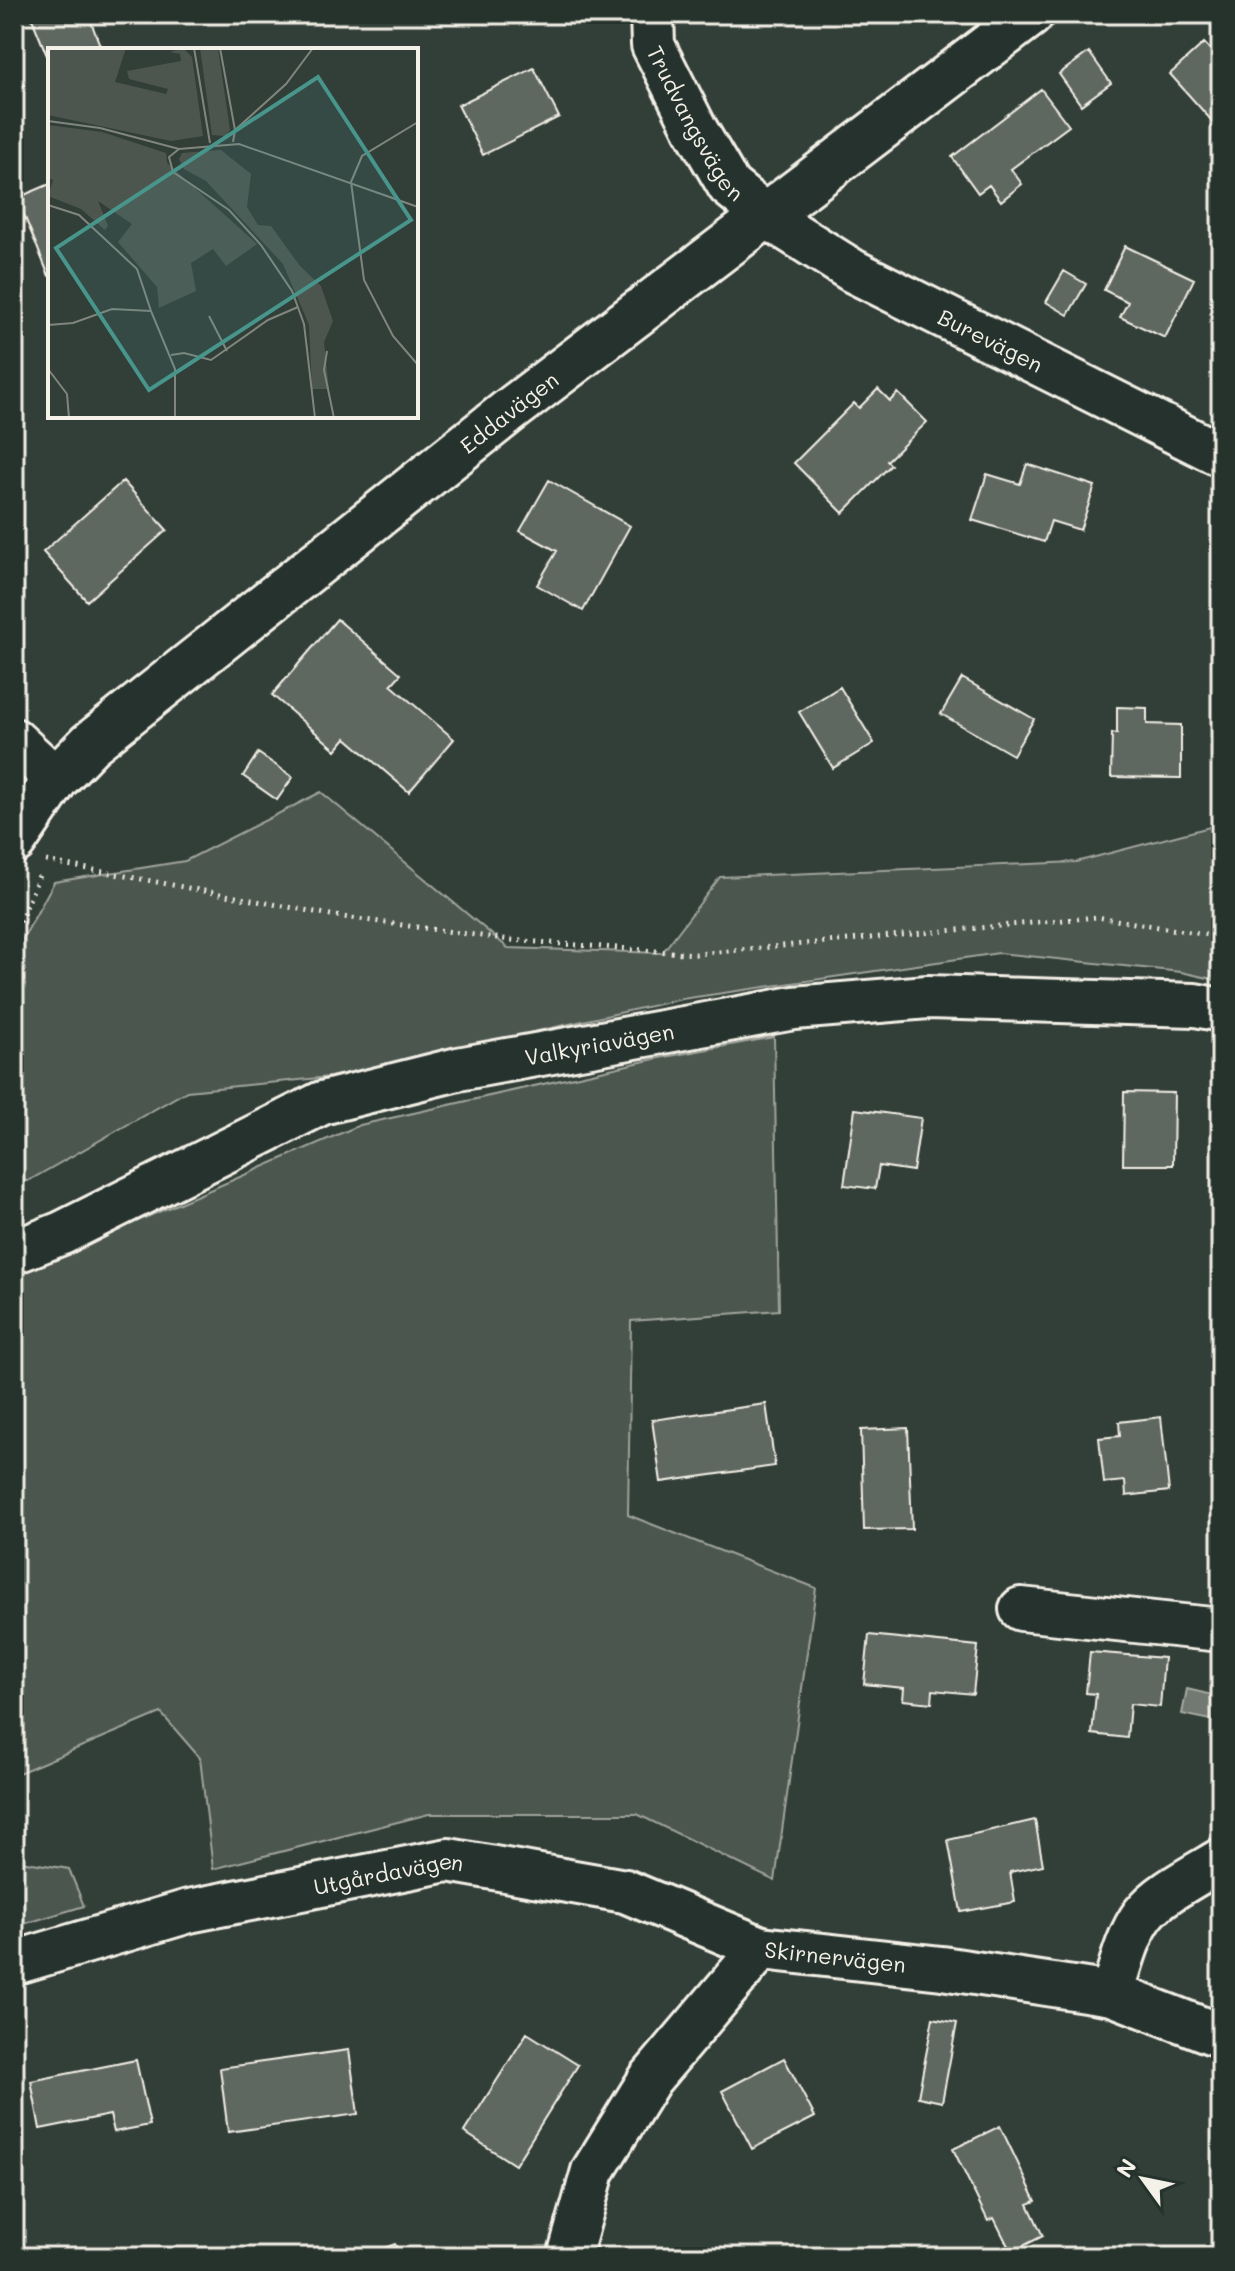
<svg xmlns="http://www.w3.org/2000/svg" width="1235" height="2271" viewBox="0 0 1235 2271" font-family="Mali,sans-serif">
<rect width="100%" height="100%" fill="#323e38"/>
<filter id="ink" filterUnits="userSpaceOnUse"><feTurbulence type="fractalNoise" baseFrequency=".0125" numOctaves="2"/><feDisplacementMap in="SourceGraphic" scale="16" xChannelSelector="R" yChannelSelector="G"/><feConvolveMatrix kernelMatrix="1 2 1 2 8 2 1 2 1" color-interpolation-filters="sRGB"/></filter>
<g filter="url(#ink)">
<path fill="#4c564f" stroke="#a0a49c" stroke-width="2" d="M 321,792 L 508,948 L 662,953 L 720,877 L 1076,862 L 1221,824 L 1221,981 L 1181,972 L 999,953 L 682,999 L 330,1077 L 187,1091 L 28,1181 L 14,1180 L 14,955 L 54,882 L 185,861 Z
M 774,1037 L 779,1310 L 631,1321 L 628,1515 L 816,1588 L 775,1881 L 637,1814 L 429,1814 L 213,1869 L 200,1758 L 161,1713 L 14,1775 L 14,1254 L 73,1249 L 360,1125 L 659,1058 Z
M 14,1860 L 69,1869 L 84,1906 L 14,1927 Z"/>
<path fill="#727972" stroke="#a6a9a1" stroke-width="2" d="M 1187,1689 L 1221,1697 L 1221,1722 L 1182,1714 Z"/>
<path fill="#5f6861" stroke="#f4f1e8" stroke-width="2" d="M 30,14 L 88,14 L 101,48 L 50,50 L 50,63 Z
M 1204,43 L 1221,61 L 1220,130 L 1170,74 Z
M 1089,52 L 1111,83 L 1081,105 L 1059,74 Z
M 534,68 L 559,117 L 483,155 L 458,105 Z
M 1041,89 L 1069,126 L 1011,169 L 1022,184 L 1001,201 L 989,185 L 978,193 L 952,157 Z
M 50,184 L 50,276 L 49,276 L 17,198 Z
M 1125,246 L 1194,279 L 1165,338 L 1120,317 L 1128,302 L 1104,290 Z
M 1064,271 L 1086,284 L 1068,315 L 1046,302 Z
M 878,389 L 890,401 L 898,393 L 927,422 L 887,461 L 891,465 L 843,513 L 794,463 L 854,403 L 859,408 Z
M 1027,464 L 1095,486 L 1080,530 L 1051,521 L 1044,542 L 972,520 L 987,474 L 1020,484 Z
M 549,480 L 630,526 L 583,611 L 537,585 L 557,551 L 520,531 Z
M 123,481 L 167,530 L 87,601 L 43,552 Z
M 337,619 L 401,674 L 391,685 L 454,739 L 409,792 L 346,738 L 336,750 L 272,695 Z
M 962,678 L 1034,719 L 1013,755 L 941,714 Z
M 840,687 L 874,743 L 833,768 L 799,712 Z
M 1117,707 L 1147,708 L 1147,724 L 1181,725 L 1181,778 L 1111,777 L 1112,733 L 1117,734 Z
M 258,753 L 293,777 L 277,800 L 243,776 Z
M 1124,1092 L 1174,1093 L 1173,1165 L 1123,1165 Z
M 855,1109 L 921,1118 L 913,1171 L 879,1166 L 875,1189 L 844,1185 Z
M 766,1404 L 775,1466 L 661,1482 L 652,1420 Z
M 1161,1417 L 1169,1491 L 1126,1496 L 1125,1481 L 1104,1483 L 1099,1438 L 1120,1436 L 1119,1422 Z
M 908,1428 L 912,1529 L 864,1530 L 861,1430 Z
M 869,1635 L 978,1646 L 973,1694 L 933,1690 L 932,1703 L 903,1700 L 904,1688 L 864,1684 Z
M 1090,1652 L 1164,1658 L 1160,1707 L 1130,1704 L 1127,1738 L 1092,1734 L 1096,1694 L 1086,1693 Z
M 1035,1820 L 1043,1865 L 1010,1872 L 1015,1902 L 961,1912 L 948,1840 Z
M 933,2018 L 957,2023 L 942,2102 L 918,2097 Z
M 527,2033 L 578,2065 L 515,2165 L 464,2132 Z
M 349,2050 L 358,2114 L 228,2132 L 220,2068 Z
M 784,2058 L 815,2117 L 752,2149 L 722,2091 Z
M 136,2060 L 150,2125 L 114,2132 L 110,2115 L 40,2129 L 31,2081 Z
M 1000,2126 L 1036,2201 L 1028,2204 L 1043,2236 L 1011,2252 L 994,2218 L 988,2221 L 953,2149 Z
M 395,2244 L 400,2257 L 361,2257 Z"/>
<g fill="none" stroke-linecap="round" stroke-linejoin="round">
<defs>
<g id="street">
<path id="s1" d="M 652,14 L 653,45 L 695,128 L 729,186 L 766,216 L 853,271 L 1221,455"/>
<path d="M 14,740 L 56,779"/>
<path id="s2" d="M 14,1252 L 62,1233 L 322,1103 L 458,1069 L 794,1008 L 928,997 L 1195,1005 L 1221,1010"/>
<path d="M 1021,1609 L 1221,1630"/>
<path id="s3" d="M 14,1963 L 189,1911 L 448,1860 L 625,1891 L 761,1948"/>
<path d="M 1112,1994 C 1138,1904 1141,1907 1221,1860"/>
<path id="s4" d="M 569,2257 L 593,2171 L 650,2079 L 761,1948 L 942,1968 L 1112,1994 L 1221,2036"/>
</g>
<g id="secondary">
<path id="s5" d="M 14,841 L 56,779 L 90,744 L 509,411 L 1031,14"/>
</g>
</defs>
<use href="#street" stroke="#f4f1e8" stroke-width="48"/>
<use href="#secondary" stroke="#f4f1e8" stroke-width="50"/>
<path stroke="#f4f1e8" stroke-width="5" stroke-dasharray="2 6" stroke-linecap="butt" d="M 46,861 L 336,916 L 511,940 L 696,954 L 1097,917 L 1221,937
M 14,937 L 40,873"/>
<use href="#street" stroke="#26332d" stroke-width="42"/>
<use href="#secondary" stroke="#26332d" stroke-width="44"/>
</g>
</g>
<g text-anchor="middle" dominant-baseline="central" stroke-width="6" stroke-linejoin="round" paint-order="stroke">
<g font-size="22" fill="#f4f1e8" stroke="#26332d">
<text stroke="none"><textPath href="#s1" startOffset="120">Trudvangsvägen</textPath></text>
<text stroke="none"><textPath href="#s1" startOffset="496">Burevägen</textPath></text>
<text stroke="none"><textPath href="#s5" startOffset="658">Eddavägen</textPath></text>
<text stroke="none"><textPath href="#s2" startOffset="626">Valkyriavägen</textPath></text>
<text stroke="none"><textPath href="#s3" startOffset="386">Utgårdavägen</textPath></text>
<text stroke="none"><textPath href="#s4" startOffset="444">Skirnervägen</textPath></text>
</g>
</g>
<g transform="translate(48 48)">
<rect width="370" height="370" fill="#323e38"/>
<path d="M 0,0 L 78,0 L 67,34 L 118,46 L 120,41 L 81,31 L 79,23 L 133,13 L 132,6 L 122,4 L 135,0 L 144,9 L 155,88 L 123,93 L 0,67 ZM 152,0 L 170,0 L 182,82 L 178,88 L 164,87 ZM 0,77 L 54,84 L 118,105 L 119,115 L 209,196 L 178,218 L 165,201 L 143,215 L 148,243 L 111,260 L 109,239 L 70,194 L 84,176 L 50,153 L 60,178 L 57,182 L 33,161 L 0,148 L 5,132 L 0,130 ZM 173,102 L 203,126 L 199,159 L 210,177 L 223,178 L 252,218 L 273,238 L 285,273 L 276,294 L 281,341 L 264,341 L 261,277 L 235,216 L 158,133 L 136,121 L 131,111 L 134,105 Z" fill="#4c564f"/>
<path fill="none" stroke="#80867e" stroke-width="2" d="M 146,0 L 162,95M 172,0 L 187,82M 0,73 L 52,80 L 131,101 L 191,96 L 370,159M 370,74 L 314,108 L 303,134 L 316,232 L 345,288 L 370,317M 185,94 L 187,82 L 238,36 L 265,0M 131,101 L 121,109 L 125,124 L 181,162 L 213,197 L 244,243 L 256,276 L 267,370M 0,157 L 31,167 L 89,221 L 103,263M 161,268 L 179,303M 0,277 L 25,275 L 64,261 L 103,263 L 127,321 L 127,370M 279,303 L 276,322 L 286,370M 123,307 L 136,305 L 163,312 L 220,272 L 250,259M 0,321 L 19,346 L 21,370"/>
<path fill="#48958c" fill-opacity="0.15" stroke="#48958c" stroke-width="4" d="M 270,29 L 363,172 L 101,342 L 8,200 Z"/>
<rect width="370" height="370" fill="none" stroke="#f4f1e8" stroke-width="4"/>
</g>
<rect width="1235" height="2271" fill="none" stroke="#26332d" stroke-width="48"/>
<rect x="24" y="24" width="1187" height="2223" fill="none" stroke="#f4f1e8" stroke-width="3" filter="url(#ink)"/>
<g transform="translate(1143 2179) rotate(303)" stroke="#26332d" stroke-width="6" paint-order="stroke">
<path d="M0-6L14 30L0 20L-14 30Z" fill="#f4f1e8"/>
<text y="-12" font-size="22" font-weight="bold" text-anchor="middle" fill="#f4f1e8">N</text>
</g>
</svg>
